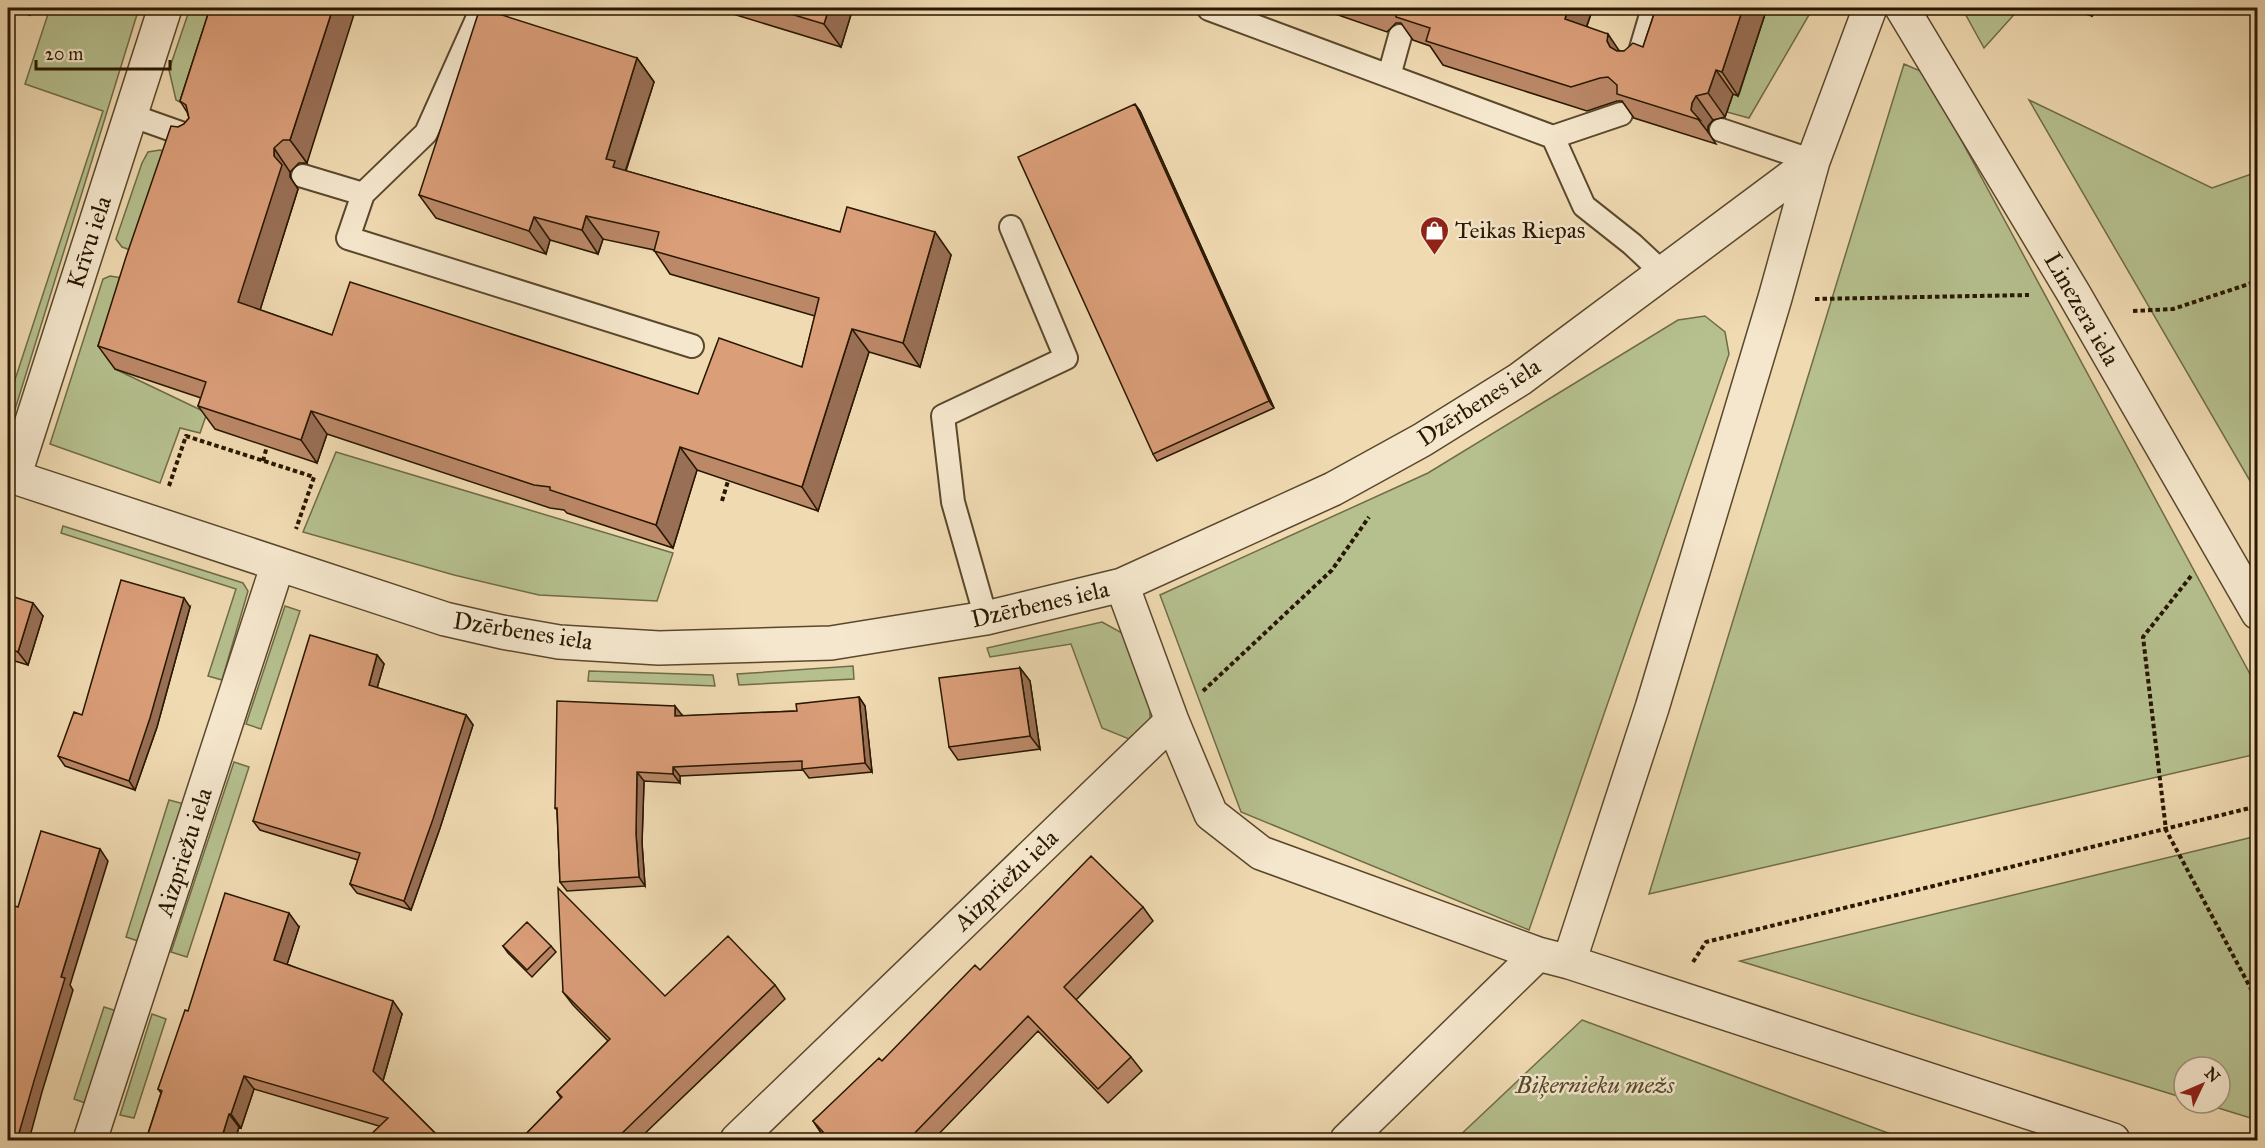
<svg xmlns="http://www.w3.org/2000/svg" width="2265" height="1148" viewBox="0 0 2265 1148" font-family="'IM FELL Great Primer',serif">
<rect width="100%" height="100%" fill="#f0dab2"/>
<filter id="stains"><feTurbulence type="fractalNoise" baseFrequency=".00333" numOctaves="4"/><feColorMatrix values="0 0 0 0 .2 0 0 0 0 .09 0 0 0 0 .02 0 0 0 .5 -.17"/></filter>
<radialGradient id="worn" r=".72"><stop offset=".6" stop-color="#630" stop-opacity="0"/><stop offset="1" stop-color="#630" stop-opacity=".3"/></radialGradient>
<path fill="#b6c08f" stroke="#6f6c48" stroke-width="1.5" d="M 50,8 L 139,8 L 13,416 L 8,423 L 8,401 L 103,111 L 25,84 Z
M 190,8 L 234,8 L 200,113 L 176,100 L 169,70 Z
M 1767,8 L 1813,8 L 1749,118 L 1727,112 L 1732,94 L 1739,95 Z
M 1962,8 L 2020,8 L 1984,48 Z
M 1904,64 L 1925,73 L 2257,687 L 2257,754 L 1649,894 Z
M 2029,100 L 2212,188 L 2257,172 L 2257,493 Z
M 160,150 L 185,159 L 150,257 L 122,247 L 116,239 L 142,163 L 148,152 Z
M 110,276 L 142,281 L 115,369 L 207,413 L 200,433 L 180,428 L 160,483 L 50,444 L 103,279 Z
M 1705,316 L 1725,332 L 1729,354 L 1529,930 L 1241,812 L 1160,595 L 1428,473 L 1678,320 Z
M 336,452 L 673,553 L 657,601 L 539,595 L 454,575 L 303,532 Z
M 63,526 L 243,583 L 248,591 L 222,680 L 208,676 L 236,589 L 61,533 Z
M 285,606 L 300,611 L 261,729 L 246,724 Z
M 1102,622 L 1122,633 L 1150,696 L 1150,721 L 1129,739 L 1102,728 L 1071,644 L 990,657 L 987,648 Z
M 853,666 L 854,679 L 739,685 L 737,674 Z
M 589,671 L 713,675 L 715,686 L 588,681 Z
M 234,762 L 249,767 L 187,957 L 171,952 Z
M 169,800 L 188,805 L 141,942 L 126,937 Z
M 2257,836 L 2257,1120 L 2202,1103 L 2220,1103 L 2220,1067 L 2184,1067 L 2184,1098 L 1740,961 Z
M 104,1007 L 120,1012 L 91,1105 L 74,1099 Z
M 152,1014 L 166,1019 L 134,1118 L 120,1115 Z
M 1582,1020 L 1907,1140 L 1455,1140 Z"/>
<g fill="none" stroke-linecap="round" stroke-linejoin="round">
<defs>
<path id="service" d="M 1209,8 L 1209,9 L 1553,137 L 1584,206 L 1632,244 L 1663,273
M 1637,62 L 1653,8
M 1389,76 L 1400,36
M 130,115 L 192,137
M 1721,130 L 1813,161
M 1553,137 L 1621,114
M 303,176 L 363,194 L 348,238 L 692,346
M 363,194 L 426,133 L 482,8
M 986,618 L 953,502 L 943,416 L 1066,358 L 1011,227"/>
<path id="minor" d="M 1902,8 L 2074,294 L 2258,613
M 8,475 L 445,619 L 502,632 L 559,642 L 659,648 L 831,643 L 986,618 L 1122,585 L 1333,489 L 1422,440 L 1520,379 L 1813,161
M 14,477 L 165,8
M 1122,585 L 1172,721 L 1211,814 L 1261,853 L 1538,954 L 1569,962 L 2113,1140
M 1569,962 L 1652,708 L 1775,298 L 1813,161 L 1870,8
M 90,1140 L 278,564
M 737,1140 L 1172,721
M 1347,1140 L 1538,954"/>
</defs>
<use href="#service" stroke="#5a482c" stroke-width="26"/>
<use href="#minor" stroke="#5a482c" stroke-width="36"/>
<path stroke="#281700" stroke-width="4" stroke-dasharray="4.5 3" stroke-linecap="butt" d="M 1815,299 L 2029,295
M 2133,311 L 2173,309 L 2258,281
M 263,461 L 267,446
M 169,486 L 186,436 L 314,477 L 296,529
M 722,501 L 728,481
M 2191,576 L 2143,637 L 2166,830 L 2258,1002
M 1203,691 L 1332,570 L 1369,517
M 1693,962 L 1706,942 L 2258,806"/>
<use href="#service" stroke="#f5e7cd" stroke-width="22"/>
<use href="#minor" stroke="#f5e7cd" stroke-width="33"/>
</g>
<path fill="#bb8868" stroke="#281700" stroke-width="1.5" d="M 8,8 L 32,8 L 30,15 L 8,9 Z
M 210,8 L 307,163 L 299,163 L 290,172 L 290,177 L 298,189 L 260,310 L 332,335 L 698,394 L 802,367 L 815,316 L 670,274 L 654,250 L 603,239 L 598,254 L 550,240 L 546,254 L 436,218 L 419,195 L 637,58 L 654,82 L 626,171 L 840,232 L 951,255 L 920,367 L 869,352 L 818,511 L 697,470 L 673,548 L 567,513 L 564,510 L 550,508 L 327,434 L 317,463 L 215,429 L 198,406 L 201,398 L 115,369 L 98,346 L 178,127 L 184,124 L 189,118 L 187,112 L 180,101 Z
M 718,8 L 853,8 L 841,47 L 720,10 Z
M 1318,8 L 1593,8 L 1587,26 L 1620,51 L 1624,51 L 1643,47 L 1656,8 L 1767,8 L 1738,96 L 1733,94 L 1725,117 L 1713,120 L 1708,126 L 1708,132 L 1716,144 L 1634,118 L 1622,101 L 1617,101 L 1587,111 L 1443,65 L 1430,46 L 1413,40 L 1401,23 L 1396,23 L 1387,32 Z
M 2068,8 L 2096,8 L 2092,16 Z
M 1140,111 L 1274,408 L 1157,461 L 1153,454 Z
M 8,595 L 43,616 L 28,665 L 8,659 Z
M 190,607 L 157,727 L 135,790 L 65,766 L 58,756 L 82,715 Z
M 377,655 L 384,664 L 377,688 L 466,715 L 473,725 L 440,828 L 411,910 L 357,893 L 350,884 L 358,860 L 260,830 L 253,821 Z
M 1020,668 L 1030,681 L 1040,749 L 958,760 L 949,747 Z
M 859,697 L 865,706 L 872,772 L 809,778 L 803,770 L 680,776 L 680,783 L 644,781 L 642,843 L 645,886 L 567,891 L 560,882 L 557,810 L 555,808 L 682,715 L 682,716 L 797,711 Z
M 1143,907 L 1153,921 L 1076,1000 L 1131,1057 L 1142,1071 L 1108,1103 L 1038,1031 L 933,1140 L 814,1140 L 821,1133 L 813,1121 L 882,1061 L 980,970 Z
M 299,927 L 287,964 L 402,1014 L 383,1081 L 442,1140 L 379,1126 L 254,1089 L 241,1128 L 239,1127 L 235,1140 L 146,1140 L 161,1093 L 158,1089 L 188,1011 Z
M 503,946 L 551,946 L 556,952 L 532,977 L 508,953 Z
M 775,985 L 785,999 L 638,1140 L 520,1140 L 561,1098 L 557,1092 L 608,1041 L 573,1005 L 563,992 L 665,996 Z"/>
<path fill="#996f55" stroke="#281700" stroke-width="1.5" d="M 24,8 L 32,8 L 30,15 Z
M 333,8 L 356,8 L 307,163 L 290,140 Z
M 829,8 L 853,8 L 841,47 L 824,24 Z
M 1568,8 L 1593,8 L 1581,42 L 1565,19 Z
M 1743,8 L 1767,8 L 1738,96 L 1722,72 Z
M 2086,8 L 2096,8 L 2092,16 Z
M 1608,34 L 1624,58 L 1610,47 L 1607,41 Z
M 637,58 L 654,82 L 624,175 L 631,185 L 606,159 Z
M 1716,70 L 1733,94 L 1725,117 L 1708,93 Z
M 1696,96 L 1713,120 L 1708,126 L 1708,132 L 1691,110 L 1692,103 Z
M 1135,104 L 1140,111 L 1274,408 L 1269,401 Z
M 274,148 L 290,172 L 290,177 L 298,189 L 255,326 L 238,302 L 274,156 Z
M 586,216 L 603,239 L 598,254 L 582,230 Z
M 534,217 L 550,240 L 546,254 L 529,231 Z
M 935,232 L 951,255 L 920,367 L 903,343 Z
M 852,329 L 869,352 L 818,511 L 802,487 Z
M 311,411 L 327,434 L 317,463 L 301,440 Z
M 680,447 L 697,470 L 673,548 L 656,525 Z
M 184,598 L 190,607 L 157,727 L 135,790 L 129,781 Z
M 33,603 L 43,616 L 28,665 L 18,652 Z
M 377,655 L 384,664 L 375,695 L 369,685 Z
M 1020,668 L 1030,681 L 1040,749 L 1030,736 Z
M 859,697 L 865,706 L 872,772 L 865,763 Z
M 675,706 L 682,715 L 681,725 L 675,716 Z
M 466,715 L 473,725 L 440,828 L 411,910 L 404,901 Z
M 673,767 L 680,776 L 680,783 L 673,774 Z
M 637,772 L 644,781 L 642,843 L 645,886 L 639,877 L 636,834 Z
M 100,849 L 108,861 L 70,985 L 73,990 L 42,1092 L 29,1140 L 17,1140 L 61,977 Z
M 289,913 L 299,927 L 284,974 L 274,960 Z
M 393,1001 L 402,1014 L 382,1084 L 373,1071 Z
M 244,1076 L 254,1089 L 241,1128 L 231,1114 Z
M 229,1114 L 239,1127 L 235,1140 L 221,1140 Z"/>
<path fill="#da9e79" stroke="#281700" stroke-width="1.5" d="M 210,8 L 333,8 L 290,140 L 283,140 L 274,148 L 274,156 L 282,165 L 238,302 L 332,335 L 350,282 L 698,394 L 719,338 L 802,367 L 819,298 L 654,251 L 659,232 L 586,216 L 582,230 L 534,217 L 529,231 L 419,195 L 480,8 L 637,58 L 606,159 L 615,161 L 613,167 L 840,232 L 847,207 L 935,232 L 903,343 L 852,329 L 802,487 L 680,447 L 656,525 L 550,490 L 550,487 L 534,485 L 311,411 L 301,440 L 198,406 L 206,382 L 98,346 L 126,257 L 171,126 L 178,127 L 184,124 L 189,118 L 186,105 L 180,101 Z
M 771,8 L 829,8 L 824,24 Z
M 1395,8 L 1568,8 L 1565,19 L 1608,34 L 1607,41 L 1610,47 L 1617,51 L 1624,51 L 1633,43 L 1643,47 L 1656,8 L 1743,8 L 1722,72 L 1716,70 L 1708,93 L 1696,96 L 1692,103 L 1691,110 L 1700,120 L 1617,94 L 1617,85 L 1608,77 L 1600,78 L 1571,87 L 1426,41 L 1430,28 L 1396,17 L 1396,8 Z
M 1135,104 L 1269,401 L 1153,454 L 1018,157 Z
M 121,580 L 184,598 L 150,718 L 129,781 L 58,756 L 74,712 L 82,715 Z
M 8,595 L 33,603 L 18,652 L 8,648 Z
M 310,635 L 377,655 L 369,685 L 466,715 L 433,819 L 404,901 L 350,884 L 360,853 L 253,821 Z
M 1020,668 L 1030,736 L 949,747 L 939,678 Z
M 859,697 L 865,763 L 802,769 L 802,761 L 673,767 L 673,774 L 637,772 L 636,834 L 639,877 L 560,882 L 557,808 L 555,808 L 557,701 L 675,706 L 675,716 L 797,711 L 796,704 Z
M 41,831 L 100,849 L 61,977 L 65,978 L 34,1081 L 17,1140 L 8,1140 L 8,904 L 18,907 Z
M 1091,856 L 1143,907 L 1064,987 L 1131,1057 L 1098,1089 L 1028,1016 L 908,1140 L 814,1140 L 823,1132 L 813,1121 L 879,1058 L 882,1061 L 975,965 L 980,970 Z
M 558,888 L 665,996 L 728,936 L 775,985 L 615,1140 L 604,1140 L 603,1139 L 601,1140 L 520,1140 L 562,1097 L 557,1092 L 610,1039 L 563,992 Z
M 225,893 L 289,913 L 274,960 L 393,1001 L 373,1071 L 442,1140 L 365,1140 L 388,1118 L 244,1076 L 231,1114 L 229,1114 L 221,1140 L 146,1140 L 162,1091 L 158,1089 L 185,1010 L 188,1011 Z
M 527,922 L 551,946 L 527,970 L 503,946 Z"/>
<defs>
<symbol id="shop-pin" viewBox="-11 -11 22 30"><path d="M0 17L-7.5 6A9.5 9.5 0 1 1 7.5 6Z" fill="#8f2418" stroke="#f5e7cd"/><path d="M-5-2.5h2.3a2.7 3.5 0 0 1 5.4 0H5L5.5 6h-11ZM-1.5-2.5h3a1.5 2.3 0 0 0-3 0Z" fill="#fff"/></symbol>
</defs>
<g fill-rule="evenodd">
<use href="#shop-pin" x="1418" y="214" width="33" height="45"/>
</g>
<g text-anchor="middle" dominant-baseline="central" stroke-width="5" stroke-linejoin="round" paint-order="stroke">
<g font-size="24" fill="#281700" stroke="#f5e7cd" text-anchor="start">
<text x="1455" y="230">Teikas Riepas</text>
</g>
<g font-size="24" fill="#281700" stroke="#f5e7cd">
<text transform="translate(89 242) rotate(-72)">Krīvu iela</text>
<text transform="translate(2082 309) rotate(60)">Linezera iela</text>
<text transform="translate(1479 402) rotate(-33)">Dzērbenes iela</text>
<text transform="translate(1040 604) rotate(-13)">Dzērbenes iela</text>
<text transform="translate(523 631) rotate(9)">Dzērbenes iela</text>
<text transform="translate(184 852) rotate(-72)">Aizpriežu iela</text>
<text transform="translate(1006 880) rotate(-44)">Aizpriežu iela</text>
</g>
<g font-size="24" font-style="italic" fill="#534a2b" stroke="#f5e7cd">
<text x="1595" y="1085">Biķernieku mežs</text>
</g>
</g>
<rect width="2265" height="1148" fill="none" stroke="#f0dab2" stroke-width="30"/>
<rect x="9" y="9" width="2247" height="1130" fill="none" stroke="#281700" stroke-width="3"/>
<rect x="15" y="15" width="2235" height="1118" fill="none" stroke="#281700" stroke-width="1.5"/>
<g transform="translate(2202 1085) rotate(46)"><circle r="28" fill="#f5e7cd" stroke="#a3947b" stroke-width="1.5"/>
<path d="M0-4.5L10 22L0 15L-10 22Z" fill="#8f2418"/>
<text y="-9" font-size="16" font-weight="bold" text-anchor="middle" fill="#281700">N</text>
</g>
<path d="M36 60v9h134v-9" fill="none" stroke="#281700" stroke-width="3"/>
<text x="45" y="60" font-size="18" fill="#281700" stroke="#f5e7cd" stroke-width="4.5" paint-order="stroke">20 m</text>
<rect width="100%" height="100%" filter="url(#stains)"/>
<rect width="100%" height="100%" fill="url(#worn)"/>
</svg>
